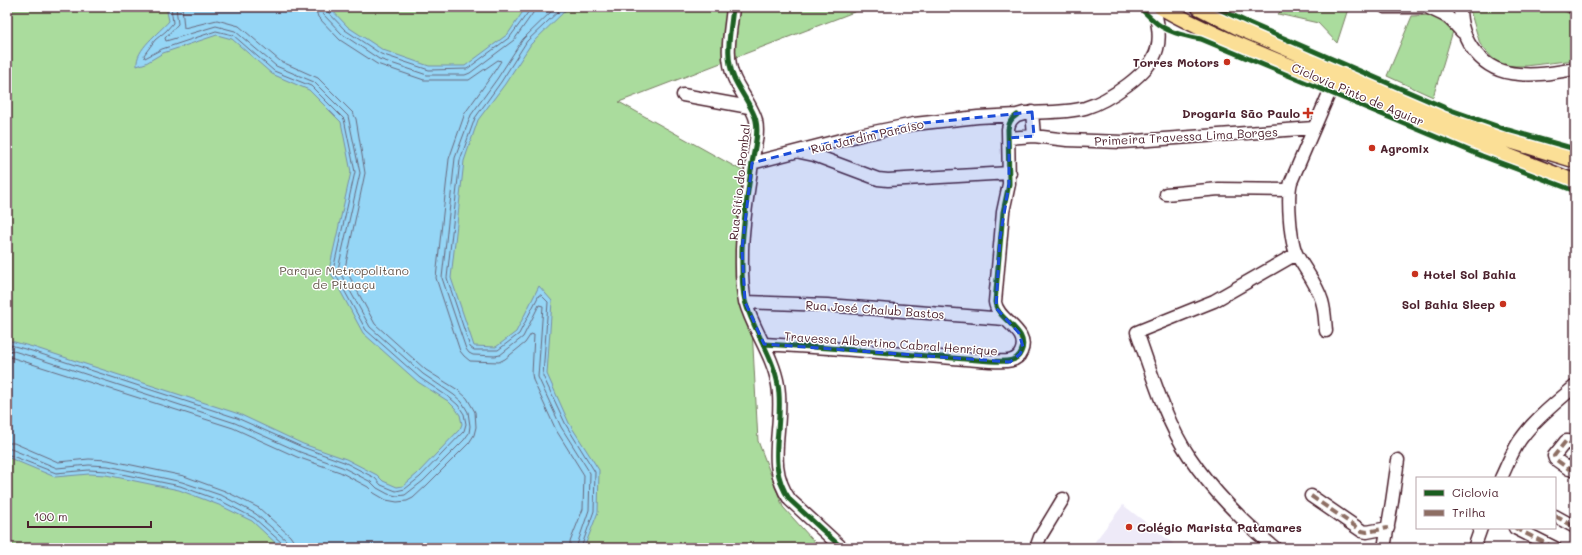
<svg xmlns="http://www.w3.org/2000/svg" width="1582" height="555" viewBox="0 0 1582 555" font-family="Mali,sans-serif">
<rect width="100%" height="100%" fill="#fff"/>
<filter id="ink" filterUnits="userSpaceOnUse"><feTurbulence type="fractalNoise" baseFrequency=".025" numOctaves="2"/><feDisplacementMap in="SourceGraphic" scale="8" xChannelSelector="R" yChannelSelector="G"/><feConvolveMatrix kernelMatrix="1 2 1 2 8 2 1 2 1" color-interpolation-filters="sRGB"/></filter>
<g filter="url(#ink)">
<path fill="#eeeaf8" d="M 1123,505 L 1179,548 L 1090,548 Z"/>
<path fill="#aadc9d" stroke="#7a7e64" d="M 7,7 L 867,7 L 619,102 L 748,174 L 739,250 L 752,328 L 758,441 L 783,507 L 820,548 L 7,548 Z
M 1284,7 L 1342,7 L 1348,9 L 1337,43 L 1318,23 L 1278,14 Z
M 1469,7 L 1557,7 L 1575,17 L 1575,60 L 1525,66 L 1504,66 L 1493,59 L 1480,44 Z
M 1432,15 L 1453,31 L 1433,97 L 1387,76 L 1412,16 Z"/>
<path fill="#95d6f6" stroke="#778da5" d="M 166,7 L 329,7 L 348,27 L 383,50 L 429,66 L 465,66 L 508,34 L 526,7 L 569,7 L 531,44 L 505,84 L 478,120 L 464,161 L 451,278 L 474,346 L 496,347 L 516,332 L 539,286 L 552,301 L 547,374 L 569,423 L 599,470 L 598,512 L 584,548 L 281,548 L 252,521 L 219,505 L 179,490 L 106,475 L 89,474 L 55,477 L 7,457 L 7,340 L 33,347 L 239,414 L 303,444 L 346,459 L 377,475 L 383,481 L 397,487 L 403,486 L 417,474 L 460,429 L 462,424 L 460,415 L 455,408 L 448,401 L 418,382 L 363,333 L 329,270 L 351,172 L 341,122 L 309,90 L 272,74 L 232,39 L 217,35 L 163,53 L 146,63 L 137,66 C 135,49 159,33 169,21 Z"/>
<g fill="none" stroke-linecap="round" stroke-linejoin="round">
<path stroke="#68687c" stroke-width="1" d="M 315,7 L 318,17 L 340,40 L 377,64 L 424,80 L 469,80 L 498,60 L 501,61 L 492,75 L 465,113 L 449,159 L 436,278 L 460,351 L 464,356 L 470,361 L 499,362 L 505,359 L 525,343 L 531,334 L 534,335 L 532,374 L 533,380 L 556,430 L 584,475 L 583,509 L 570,542 L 570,548
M 321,7 L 323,14 L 342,34 L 379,59 L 427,75 L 465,75 L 470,73 L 514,40 L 533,13 L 535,7
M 326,7 L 327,11 L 345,30 L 381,54 L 429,70 L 467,69 L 510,37 L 529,11 L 529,7
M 556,7 L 523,39 L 497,79 L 471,115 L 455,158 L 442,278 L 466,349 L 469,353 L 473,355 L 495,356 L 500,355 L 523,337 L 539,305 L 543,306 L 538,377 L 561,427 L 590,473 L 589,510 L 576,548
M 563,7 L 527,41 L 501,82 L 475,118 L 460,160 L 447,278 L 470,347 L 474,350 L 498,350 L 519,334 L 539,295 L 541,295 L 548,302 L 543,376 L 566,425 L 595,472 L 594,511 L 581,548
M 7,344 L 32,351 L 237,418 L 302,447 L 344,462 L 375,478 L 381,485 L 396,491 L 405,489 L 420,477 L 464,431 L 466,424 L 464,414 L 458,405 L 450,398 L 420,378 L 366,330 L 333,270 L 355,172 L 344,119 L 311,86 L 274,71 L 233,35 L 216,31 L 162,49 L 145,58 L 144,55 L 155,40 L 166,31 L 173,23 L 171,7
M 7,349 L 30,356 L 235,423 L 300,452 L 342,467 L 371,482 L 377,488 L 388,494 L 397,496 L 405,495 L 423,481 L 464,440 L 469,433 L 470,426 L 468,412 L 462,402 L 454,395 L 423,374 L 370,327 L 338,269 L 360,173 L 348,116 L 314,82 L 276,66 L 235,31 L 216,26 L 166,41 L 165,38 L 178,24 L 176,7
M 7,356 L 233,428 L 297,457 L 340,472 L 368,487 L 374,493 L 386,500 L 397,502 L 407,501 L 413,498 L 427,485 L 469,443 L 474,435 L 476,427 L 475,412 L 467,398 L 458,390 L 426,370 L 375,324 L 345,268 L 365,173 L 356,119 L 353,113 L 318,78 L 280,61 L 239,26 L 217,20 L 184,28 L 182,7
M 7,443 L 14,443 L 58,462 L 89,459 L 108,460 L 184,476 L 225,491 L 259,508 L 290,536 L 294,542 L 295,548
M 7,449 L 11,449 L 57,468 L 89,465 L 108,466 L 182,482 L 223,496 L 256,514 L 286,540 L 289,548
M 7,454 L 56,473 L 89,470 L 107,471 L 180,486 L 221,501 L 254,518 L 282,543 L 284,548"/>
<defs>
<path id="minor" d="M 733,7 C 731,31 724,55 734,78 C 739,90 755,111 756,121 C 759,134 754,150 752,163 C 748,192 743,221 742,250 C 742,267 741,285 745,301 C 753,330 773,355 778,385 C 785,426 764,464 790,500 L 842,548
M 1385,7 L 1433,7
M 1460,7 C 1460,42 1482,72 1519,74 C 1538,76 1557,72 1575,69
M 1573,7 L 1575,8
M 1429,8 L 1448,17 L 1462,32
M 683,95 L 749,107
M 1032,112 L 1034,136
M 1009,138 L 1034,136 L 1067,140 L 1122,142 L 1314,128
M 800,152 L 814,155 L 878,179 L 888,180 L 1010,173
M 752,163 L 864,134 L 914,124 L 978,117 L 1017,115 L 1024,113 C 1045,112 1066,113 1085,108 C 1108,101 1151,73 1157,49 C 1161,36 1157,21 1154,7
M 1166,194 L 1219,189 L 1289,190
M 745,302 L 827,305 L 1005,319
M 1326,331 C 1325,321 1325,311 1322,301 C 1317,284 1305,270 1297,255 C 1290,242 1287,196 1291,182 L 1333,84
M 764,344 L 829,348 L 990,361 C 1001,361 1016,364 1021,352 C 1031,330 997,321 995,302 L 1003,212 L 1009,184 L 1008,129 C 1009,122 1011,119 1017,115
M 1575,447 L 1568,441 L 1566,441 L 1554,456 L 1555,459 L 1569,469 L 1571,469 L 1575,463
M 1501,478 C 1508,464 1513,448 1523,436 C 1537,417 1557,402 1575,386
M 1311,496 L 1362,531 L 1367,532 L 1388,528
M 1555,516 L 1575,527
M 1515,528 L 1555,548
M 1036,548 L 1040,537 L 1063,499
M 1275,548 C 1244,523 1211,489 1189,456 C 1166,423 1151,371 1137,332 L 1214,301 L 1296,254
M 1384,548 L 1392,502 L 1398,460
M 1474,548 L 1481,528"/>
<path id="major" d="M 1161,7 C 1212,36 1268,57 1323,80 C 1407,115 1490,150 1575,182
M 1199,7 L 1240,28 L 1445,116 L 1505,139 L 1575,160"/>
</defs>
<use href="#minor" stroke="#4a1f2b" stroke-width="15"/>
<use href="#major" stroke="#4a1f2b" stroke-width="18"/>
<use href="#minor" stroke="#fff" stroke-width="12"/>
<use href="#major" stroke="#fbdf96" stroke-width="15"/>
<path stroke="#8d6e63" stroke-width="4" stroke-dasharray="8 4" stroke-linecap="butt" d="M 1575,447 L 1568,441 L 1566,441 L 1554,456 L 1555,459 L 1569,469 L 1571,469 L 1575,463
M 1311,496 L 1362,531 L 1367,532 L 1388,528
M 1555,516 L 1575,527
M 1515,528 L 1555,548"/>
<defs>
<path id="cycleway" d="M 733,7 C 731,31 724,55 734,78 C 739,90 755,111 756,121 C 759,134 754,150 752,163 C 748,192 743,221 742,250 C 742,267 741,285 745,301 C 753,330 773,355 778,385 C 785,426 764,464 790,500 L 842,548
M 1139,7 C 1144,11 1148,16 1153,20 C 1165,32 1185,36 1201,39 L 1482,156 L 1575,191
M 1215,7 L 1249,23 L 1448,109 L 1508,130 L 1575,149
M 764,344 L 829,348 L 990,361 C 1001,361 1016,364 1021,352 C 1031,330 997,321 995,302 L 1003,212 L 1009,184 L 1008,129 C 1009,122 1011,119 1017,115"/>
</defs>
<use href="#cycleway" stroke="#fff" stroke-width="8"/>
<use href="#cycleway" stroke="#1b5e20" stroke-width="5"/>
</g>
</g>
<path fill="#1d4ed8" fill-opacity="0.2" stroke="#1d4ed8" stroke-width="3" stroke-dasharray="8 5" stroke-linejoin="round" d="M 1032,112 L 1034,136 L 1009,138 L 1009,184 L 1000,238 L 996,308 L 1019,333 L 1023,347 L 1020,354 L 1010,362 L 764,344 L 745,302 L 742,249 L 752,163 L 864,134 L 914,124 Z"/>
<g fill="#c8321e" stroke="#fff" stroke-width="1.5">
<circle cx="1227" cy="62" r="4"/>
<path d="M1306 107h4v4h4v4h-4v4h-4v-4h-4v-4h4z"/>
<circle cx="1372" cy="148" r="4"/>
<circle cx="1415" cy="274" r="4"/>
<circle cx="1503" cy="304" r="4"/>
<circle cx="1129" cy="527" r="4"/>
</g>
<g text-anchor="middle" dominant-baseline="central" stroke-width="3" stroke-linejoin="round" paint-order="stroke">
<g font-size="12" font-weight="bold" fill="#4a1f2b" stroke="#fff" text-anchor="end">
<text x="1219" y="62">Torres Motors</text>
<text x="1300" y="113">Drogaria São Paulo</text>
<text x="1380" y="148" text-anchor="start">Agromix</text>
<text x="1423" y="274" text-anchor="start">Hotel Sol Bahia</text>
<text x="1495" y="304">Sol Bahia Sleep</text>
<text x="1137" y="527" text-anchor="start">Colégio Marista Patamares</text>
</g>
<g font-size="12" fill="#4a1f2b" stroke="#fff">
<text transform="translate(1358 94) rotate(23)">Ciclovia Pinto de Aguiar</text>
<text transform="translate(867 136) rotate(-13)">Rua Jardim Paraíso</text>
<text transform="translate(1186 136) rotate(-3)">Primeira Travessa Lima Borges</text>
<text transform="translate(739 182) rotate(-84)">Rua Sítio do Pombal</text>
<text transform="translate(875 309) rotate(4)">Rua José Chalub Bastos</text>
<text transform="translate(891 343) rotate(4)">Travessa Albertino Cabral Henrique</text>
</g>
<g font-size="12" fill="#67584d" stroke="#fff">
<text x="344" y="270">Parque Metropolitano<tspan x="344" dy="14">de Pituaçu</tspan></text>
</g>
</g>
<rect width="1582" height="555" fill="none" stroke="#fff" stroke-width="24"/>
<rect x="12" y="12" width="1558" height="531" fill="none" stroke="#4a1f2b" stroke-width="1.5" filter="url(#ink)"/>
<rect x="1416" y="477" width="140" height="52" fill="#ffffff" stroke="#b7a5aa"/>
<rect x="1424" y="490" width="20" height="6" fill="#1b5e20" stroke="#b7a5aa"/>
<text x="1452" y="497" font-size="12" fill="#4a1f2b">Ciclovia</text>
<rect x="1424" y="510" width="20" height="6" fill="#8d6e63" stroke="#b7a5aa"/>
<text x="1452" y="517" font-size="12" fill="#4a1f2b">Trilha</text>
<path d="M28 521v6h123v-6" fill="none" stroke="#4a1f2b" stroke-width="2"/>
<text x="34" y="521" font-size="12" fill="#4a1f2b" stroke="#ffffff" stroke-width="3" paint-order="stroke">100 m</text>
</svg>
